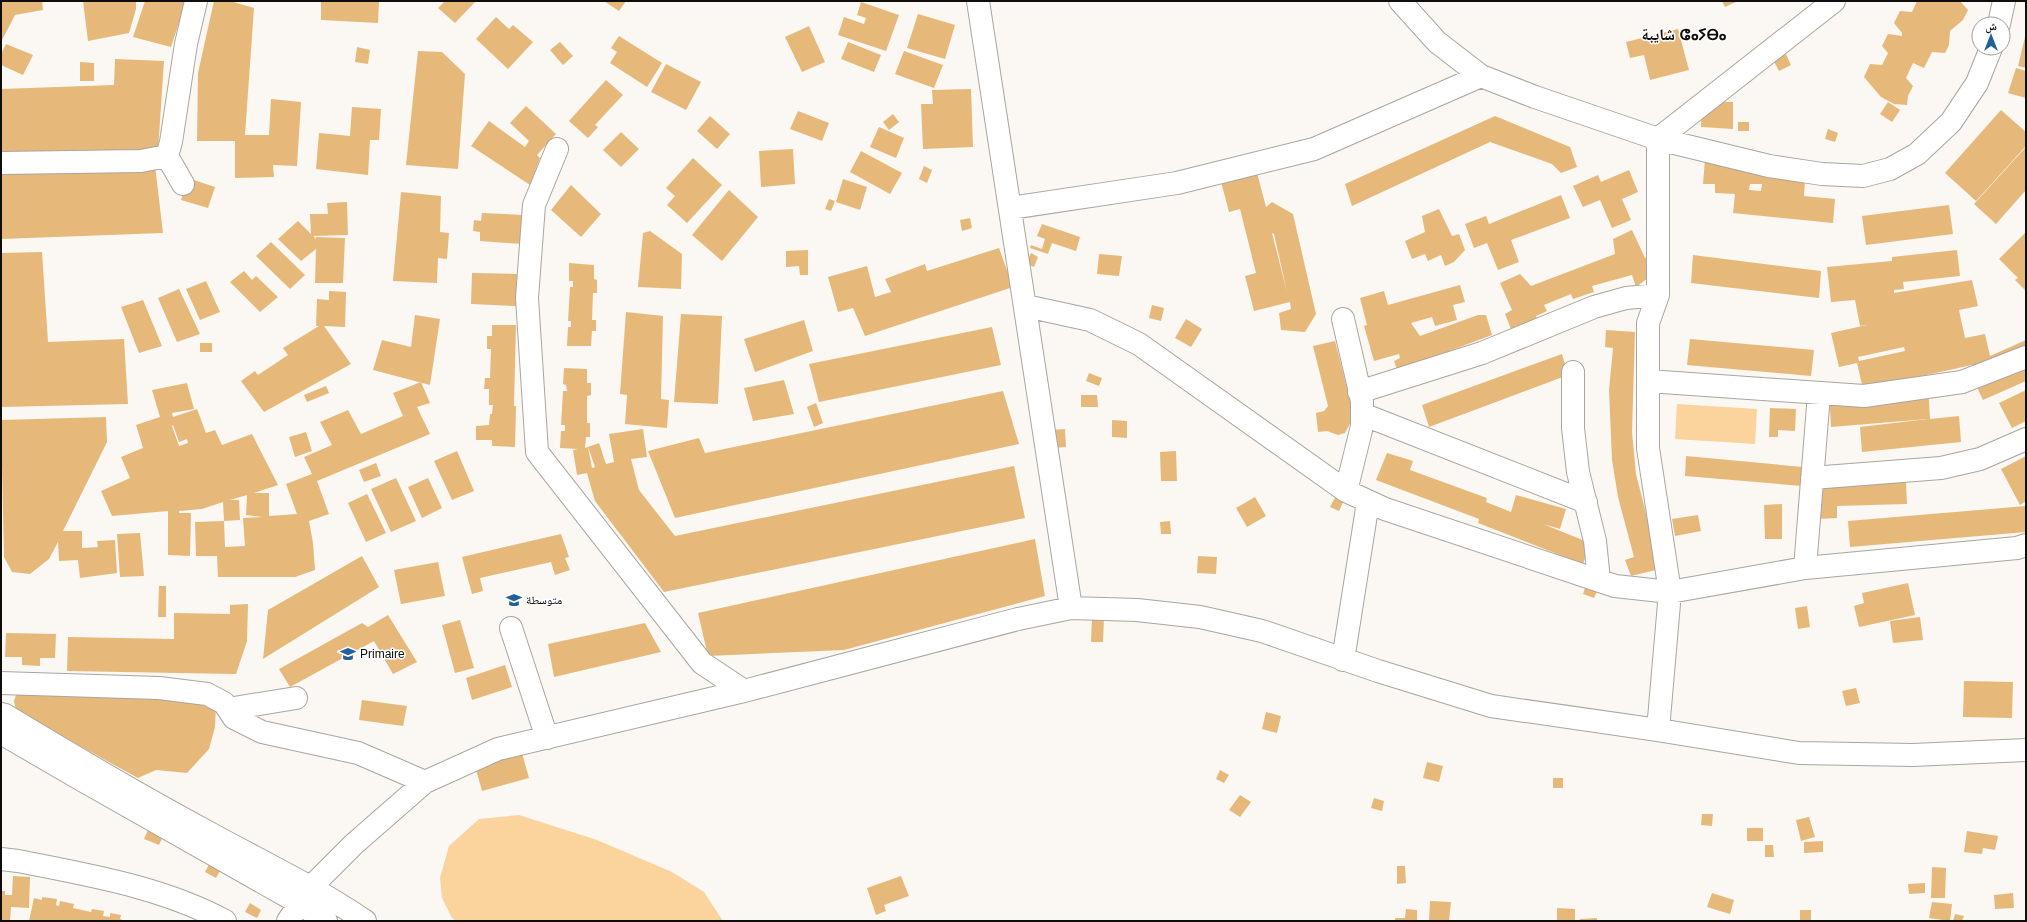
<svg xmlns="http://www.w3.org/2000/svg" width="2027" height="922" viewBox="0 0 2027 922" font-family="Arial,'Noto Naskh Arabic','Noto Sans Tifinagh',sans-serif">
<rect width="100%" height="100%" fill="#fbf7f2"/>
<path fill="#fbd39d" d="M 1677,404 L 1757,409 L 1755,444 L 1675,439 Z
M 519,815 L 597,840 L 672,872 L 704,892 L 723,921 L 456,921 L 452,918 L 442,898 L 440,878 L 449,846 L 479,819 Z"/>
<path fill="#e6b97b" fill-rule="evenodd" d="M 1,1 L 42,1 L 43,10 L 15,15 L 1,42 Z
M 83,1 L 136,1 L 136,9 L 129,33 L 88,41 Z
M 145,1 L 186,1 L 171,47 L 133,37 Z
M 214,1 L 230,1 L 254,8 L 245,135 L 269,135 L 271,99 L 301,102 L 297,166 L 273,165 L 274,177 L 235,178 L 235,141 L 197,141 L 198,73 Z
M 321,1 L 379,1 L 378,23 L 321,20 Z
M 445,1 L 476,1 L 455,23 L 438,8 Z
M 604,1 L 626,1 L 619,11 Z
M 1722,1 L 1738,1 L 1725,7 Z
M 1917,1 L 1960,1 L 1968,10 L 1963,20 L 1950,31 L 1949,45 L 1945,53 L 1932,52 L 1924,68 L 1913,63 L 1906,78 L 1913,86 L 1908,96 L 1907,105 L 1894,104 L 1881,97 L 1864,77 L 1870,64 L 1882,65 L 1888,53 L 1882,46 L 1888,34 L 1902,36 L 1902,33 L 1894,23 L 1900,11 L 1912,12 Z
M 861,2 L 899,15 L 886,51 L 838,35 L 844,17 L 864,24 L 866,18 L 857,15 Z
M 918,14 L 955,25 L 945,59 L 907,48 Z
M 496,17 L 509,29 L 513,25 L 533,42 L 508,69 L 476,39 Z
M 809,26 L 825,62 L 802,72 L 785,37 Z
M 1678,29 L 1689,70 L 1650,80 L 1644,55 L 1630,58 L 1626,42 Z
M 619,36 L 662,63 L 647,87 L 610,63 L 617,52 L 611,48 Z
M 2025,37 L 2026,37 L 2026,68 L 2018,66 Z
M 560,42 L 573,56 L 563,65 L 550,50 Z
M 848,42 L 881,55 L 874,72 L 841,59 Z
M 6,44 L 33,55 L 23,75 L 1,65 L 1,54 Z
M 357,47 L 370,50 L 368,64 L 355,62 Z
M 418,51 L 442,52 L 465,74 L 458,169 L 406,165 Z
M 904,51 L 943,65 L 934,88 L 895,74 Z
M 1786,54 L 1791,65 L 1779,71 L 1773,60 Z
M 115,59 L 164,61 L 158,151 L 1,154 L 1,89 L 114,85 Z
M 80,62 L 94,63 L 94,81 L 80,81 Z
M 666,64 L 701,82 L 686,110 L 651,92 Z
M 2016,68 L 2026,71 L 2026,98 L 2008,93 Z
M 606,80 L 623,95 L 595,125 L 598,127 L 588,138 L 569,121 Z
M 971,89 L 973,147 L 923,149 L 921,104 L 933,104 L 932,90 Z
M 1702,101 L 1733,102 L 1733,129 L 1701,127 Z
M 1888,102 L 1900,110 L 1892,122 L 1880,114 Z
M 526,106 L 556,134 L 537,155 L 540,158 L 530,185 L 471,146 L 489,121 L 525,147 L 529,141 L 510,123 Z
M 352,107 L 381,109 L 379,140 L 370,140 L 368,175 L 316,169 L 319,133 L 350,136 Z
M 2001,110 L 2026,132 L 2026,146 L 1976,201 L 1945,173 Z
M 798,111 L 829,123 L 822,141 L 790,129 Z
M 893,114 L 899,122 L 889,130 L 883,122 Z
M 710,116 L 730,134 L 717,149 L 697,131 Z
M 1495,116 L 1570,147 L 1577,167 L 1561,173 L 1552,164 L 1490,142 L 1352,206 L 1345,184 Z
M 1738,122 L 1749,122 L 1749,131 L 1738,131 Z
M 879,127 L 904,138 L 896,158 L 870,147 Z
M 1828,129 L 1838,133 L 1835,142 L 1825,139 Z
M 621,132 L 639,149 L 621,167 L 603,150 Z
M 2026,147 L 2026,190 L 1996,224 L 1974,204 Z
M 793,149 L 795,184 L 761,187 L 759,151 Z
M 861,151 L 902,173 L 890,194 L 850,172 Z
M 693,158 L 722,185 L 687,223 L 667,205 L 675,196 L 666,188 Z
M 1705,159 L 1806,166 L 1804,196 L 1835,199 L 1833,223 L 1733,213 L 1735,194 L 1715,193 L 1715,184 L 1703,184 ZM 1750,184 L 1762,184 L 1761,191 L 1749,190 Z
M 155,165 L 163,233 L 1,239 L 1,170 Z
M 924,166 L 932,170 L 927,183 L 919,179 Z
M 1256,169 L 1266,207 L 1272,202 L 1293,214 L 1316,314 L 1305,332 L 1281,330 L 1279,313 L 1291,309 L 1290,302 L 1254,311 L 1245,276 L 1256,273 L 1240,209 L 1229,212 L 1220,178 ZM 1272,233 L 1274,234 L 1287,292 Z
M 1629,170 L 1638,192 L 1622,199 L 1631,220 L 1612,228 L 1600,200 L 1583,207 L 1573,186 L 1598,175 L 1601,182 Z
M 188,178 L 215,187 L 208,208 L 181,200 Z
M 843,179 L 867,187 L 860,210 L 836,202 Z
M 571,185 L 601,214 L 581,237 L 551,210 Z
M 729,190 L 758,217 L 722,261 L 692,235 Z
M 401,192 L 441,196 L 440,232 L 449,233 L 447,259 L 438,258 L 437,283 L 393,281 Z
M 1561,195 L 1570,218 L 1511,240 L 1519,262 L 1498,270 L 1487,243 L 1474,248 L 1465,224 L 1486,216 L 1489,224 Z
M 829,199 L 835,201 L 831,211 L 825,209 Z
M 347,202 L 348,235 L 313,236 L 316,239 L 316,237 L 345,238 L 343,283 L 315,283 L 316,249 L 301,261 L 278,239 L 298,221 L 311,234 L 310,214 L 328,214 L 327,203 Z
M 1949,205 L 1953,234 L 1866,245 L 1862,216 Z
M 1439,209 L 1452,236 L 1459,234 L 1465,250 L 1454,262 L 1445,266 L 1441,255 L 1428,261 L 1425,254 L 1412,259 L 1405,241 L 1425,232 L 1422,216 Z
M 482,213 L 523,215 L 522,244 L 480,241 L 480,232 L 473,231 L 474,220 L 481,221 Z
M 970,218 L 972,228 L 962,231 L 960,220 Z
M 1042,224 L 1080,237 L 1076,251 L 1052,243 L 1048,254 L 1030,248 L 1031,245 L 1042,249 L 1045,239 L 1037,236 Z
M 1632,230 L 1645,258 L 1650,255 L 1656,272 L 1636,287 L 1632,275 L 1592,286 L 1594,292 L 1573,299 L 1571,294 L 1544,305 L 1547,311 L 1536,316 L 1539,324 L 1531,328 L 1511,329 L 1505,314 L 1512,310 L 1500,283 L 1520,274 L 1531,286 L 1615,254 L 1613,239 Z
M 650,231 L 682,254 L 681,289 L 638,287 L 643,233 Z
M 2026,232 L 2026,291 L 2015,280 L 2018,278 L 1999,259 Z
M 271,242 L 305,275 L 290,289 L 256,256 Z
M 999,248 L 1013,287 L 865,336 L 853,308 L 838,312 L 828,277 L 867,266 L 875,297 L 891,292 L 885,279 L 925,264 L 927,271 Z
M 808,250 L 808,275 L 800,275 L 799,266 L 786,267 L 786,251 Z
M 1957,250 L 1960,276 L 1903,282 L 1904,289 L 1894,290 L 1894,293 L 1972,280 L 1978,306 L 1959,310 L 1965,338 L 1985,334 L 1990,356 L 2026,340 L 2026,381 L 1983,400 L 1976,385 L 1980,383 L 1972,365 L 1863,389 L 1857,363 L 1839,367 L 1831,333 L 1867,325 L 1860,326 L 1855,300 L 1831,302 L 1827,267 L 1892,261 L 1892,257 ZM 1904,347 L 1905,351 L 1859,361 L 1858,357 Z
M 42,252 L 48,342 L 124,339 L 128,404 L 1,407 L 1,253 Z
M 1031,253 L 1038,257 L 1034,267 L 1026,264 Z
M 1099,254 L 1122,256 L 1119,276 L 1097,274 Z
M 1693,255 L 1821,271 L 1819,298 L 1691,283 Z
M 569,263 L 594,265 L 594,279 L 597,280 L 597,293 L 593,293 L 592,320 L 596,320 L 596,331 L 592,331 L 591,346 L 567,346 L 568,327 L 571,327 L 571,321 L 568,321 L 570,287 L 573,287 L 573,281 L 569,281 Z
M 244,271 L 252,280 L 256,276 L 278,297 L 260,312 L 230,282 Z
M 472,273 L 517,274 L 516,306 L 471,304 Z
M 206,281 L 220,312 L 200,320 L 186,289 Z
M 1460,285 L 1465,302 L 1453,305 L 1457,320 L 1435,326 L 1432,317 L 1411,323 L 1420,336 L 1478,315 L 1486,315 L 1492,335 L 1422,361 L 1399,375 L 1394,361 L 1400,358 L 1399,354 L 1374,361 L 1364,326 L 1367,325 L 1360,298 L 1384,291 L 1388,305 Z
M 179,289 L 200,334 L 177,342 L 158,298 Z
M 329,291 L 346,292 L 345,327 L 324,326 L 351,364 L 264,412 L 241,381 L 255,371 L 258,375 L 288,355 L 283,348 L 319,326 L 316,326 L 317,299 L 329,300 Z
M 143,300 L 162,346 L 139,353 L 121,307 Z
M 1152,305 L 1164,308 L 1161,321 L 1149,318 Z
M 626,312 L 663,316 L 661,399 L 669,400 L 667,428 L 625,424 L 627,395 L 620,394 Z
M 681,314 L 722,316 L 718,404 L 674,402 Z
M 415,315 L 440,319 L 430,385 L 373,370 L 382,340 L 411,347 Z
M 1186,319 L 1202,329 L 1191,347 L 1175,338 Z
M 804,320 L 813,351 L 755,372 L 744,339 Z
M 492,325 L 516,325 L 514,406 L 516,406 L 515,447 L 492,446 L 492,440 L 476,440 L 476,426 L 489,425 L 490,414 L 492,414 L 493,405 L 489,405 L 489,389 L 484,389 L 485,378 L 490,378 L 491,349 L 487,349 L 487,336 L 492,336 Z
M 992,327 L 1001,365 L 819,402 L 809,364 Z
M 1606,330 L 1635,332 L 1632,432 L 1636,474 L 1660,569 L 1631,576 L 1625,560 L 1634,557 L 1618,497 L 1612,460 L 1609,390 L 1613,348 L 1605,347 Z
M 1690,339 L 1814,350 L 1811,376 L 1687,365 Z
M 1335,341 L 1354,416 L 1345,433 L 1338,435 L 1327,431 L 1318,432 L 1316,413 L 1324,411 L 1328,406 L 1313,346 Z
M 200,343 L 212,343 L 212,352 L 200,352 Z
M 1562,354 L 1568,375 L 1429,427 L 1422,405 Z
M 564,368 L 587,369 L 587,383 L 591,383 L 591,395 L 587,396 L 587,423 L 590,423 L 590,437 L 586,437 L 585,448 L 588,447 L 592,468 L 595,467 L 588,447 L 599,443 L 606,464 L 614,462 L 609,434 L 643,429 L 647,457 L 631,459 L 639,490 L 675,536 L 1014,466 L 1025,518 L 664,592 L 595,501 L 587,473 L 577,475 L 573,450 L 578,449 L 560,448 L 561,431 L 565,431 L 565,425 L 561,425 L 563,391 L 567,391 L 566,385 L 563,384 Z
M 1089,373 L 1102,378 L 1099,386 L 1086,381 Z
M 784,380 L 794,414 L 753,421 L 744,388 Z
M 421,382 L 430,403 L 417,407 L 430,434 L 317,481 L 329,514 L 309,521 L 313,543 L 315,570 L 295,577 L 218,577 L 217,556 L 196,556 L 195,522 L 224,521 L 225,547 L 245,546 L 243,518 L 262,517 L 246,515 L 247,495 L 230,500 L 239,500 L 240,520 L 224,521 L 223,502 L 202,509 L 179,511 L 179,513 L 191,513 L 190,556 L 168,555 L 168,511 L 112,516 L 101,491 L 130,478 L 121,457 L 143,448 L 136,425 L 160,417 L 152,390 L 187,383 L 194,409 L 172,413 L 173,417 L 197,409 L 206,433 L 215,430 L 222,445 L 252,434 L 278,485 L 254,493 L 269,493 L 269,516 L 297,514 L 286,484 L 312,474 L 304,457 L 332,445 L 320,422 L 348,410 L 361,434 L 403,416 L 393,393 ZM 173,425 L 179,442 L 187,439 L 188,443 L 179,446 L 172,426 Z
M 1928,385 L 1930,419 L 1959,416 L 1961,442 L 1862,452 L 1860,427 L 1928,419 L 1831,427 L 1829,391 Z
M 326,386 L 329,393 L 307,402 L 304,395 Z
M 2026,390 L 2026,421 L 2012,428 L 1999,403 Z
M 1003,391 L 1019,444 L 675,518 L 648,451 L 699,438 L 705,453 Z
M 1081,395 L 1097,395 L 1098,407 L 1081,407 Z
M 816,403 L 823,423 L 814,427 L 807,407 Z
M 1770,408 L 1796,409 L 1795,431 L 1778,430 L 1778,437 L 1769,437 Z
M 106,417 L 107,442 L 63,531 L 82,531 L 82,548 L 98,547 L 97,541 L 115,540 L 117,573 L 80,578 L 78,560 L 59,561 L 58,542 L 49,559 L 30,574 L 12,572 L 4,557 L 1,420 Z
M 1112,420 L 1127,421 L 1127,438 L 1112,437 Z
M 1065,429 L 1066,447 L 1052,448 L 1050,430 Z
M 306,432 L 312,451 L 295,457 L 289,437 Z
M 457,451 L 474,491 L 452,500 L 434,461 Z
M 1176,451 L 1177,481 L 1161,481 L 1160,452 Z
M 1387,453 L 1413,461 L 1410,470 L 1487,498 L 1486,502 L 1511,512 L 1516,495 L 1566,509 L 1560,529 L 1543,524 L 1590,543 L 1583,564 L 1478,523 L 1479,519 L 1376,480 Z
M 1686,456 L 1803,467 L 1802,486 L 1685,476 Z
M 2026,456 L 2026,501 L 2020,505 L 2001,469 Z
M 376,463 L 381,476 L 364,482 L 359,470 Z
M 396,478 L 416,521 L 391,532 L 371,489 Z
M 428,478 L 442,508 L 422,518 L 408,487 Z
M 1906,482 L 1907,504 L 1837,506 L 1837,518 L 1818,519 L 1817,485 Z
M 367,494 L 386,533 L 366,542 L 348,503 Z
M 1336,496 L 1344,500 L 1339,511 L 1330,507 Z
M 1255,497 L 1266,516 L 1247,527 L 1236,508 Z
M 1782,504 L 1782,539 L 1765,539 L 1764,505 Z
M 2026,506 L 2026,532 L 1850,547 L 1848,521 Z
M 1698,515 L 1701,531 L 1675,536 L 1672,519 Z
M 1170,521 L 1171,534 L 1161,534 L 1160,522 Z
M 140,533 L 144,576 L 120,577 L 117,534 Z
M 561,534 L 569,557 L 565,558 L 570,570 L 555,575 L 551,562 L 480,578 L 483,591 L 472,594 L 462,557 Z
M 1035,539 L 1045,596 L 844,650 L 708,656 L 698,613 Z
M 362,556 L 379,587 L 263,659 L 268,610 Z
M 1198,556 L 1217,557 L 1216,574 L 1197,573 Z
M 438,562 L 445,596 L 401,604 L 394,570 Z
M 1587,582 L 1599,587 L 1594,598 L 1583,594 Z
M 1908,583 L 1915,615 L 1859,627 L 1854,606 L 1864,603 L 1862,593 Z
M 159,586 L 166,586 L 166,617 L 158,617 Z
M 248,604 L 247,641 L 236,674 L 67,671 L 68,637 L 174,639 L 174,613 L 230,614 L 230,605 Z
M 1807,606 L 1810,627 L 1798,629 L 1795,608 Z
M 388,615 L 417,662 L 393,674 L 374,641 L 290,687 L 279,669 L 362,623 L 368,627 Z
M 1920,617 L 1923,640 L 1893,643 L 1890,621 Z
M 1092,618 L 1104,618 L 1103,642 L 1091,642 Z
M 460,620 L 474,668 L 455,673 L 442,625 Z
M 645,623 L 661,652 L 554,677 L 548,644 Z
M 6,633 L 56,634 L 55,658 L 40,658 L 40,666 L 22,665 L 22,657 L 5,657 Z
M 505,665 L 512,687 L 472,700 L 466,678 Z
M 1964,681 L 2013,682 L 2012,718 L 1963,717 Z
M 1856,688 L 1860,703 L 1846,706 L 1842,691 Z
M 17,692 L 209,701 L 216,705 L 215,727 L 209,749 L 187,773 L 156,770 L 138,778 L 16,711 L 14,701 Z
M 362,700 L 407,706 L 403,726 L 359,720 Z
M 1266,712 L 1281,716 L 1277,733 L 1262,729 Z
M 522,753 L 529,778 L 482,791 L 475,766 Z
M 1427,762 L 1443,766 L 1439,782 L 1423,778 Z
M 1220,770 L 1229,775 L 1224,783 L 1216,779 Z
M 1553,778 L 1563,778 L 1563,788 L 1553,788 Z
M 1240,795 L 1251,802 L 1240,817 L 1229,810 Z
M 1374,798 L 1384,801 L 1382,811 L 1371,808 Z
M 1702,814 L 1713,814 L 1712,826 L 1701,825 Z
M 1809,817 L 1815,837 L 1801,841 L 1796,820 Z
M 150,825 L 165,832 L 159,845 L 144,839 Z
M 1747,828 L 1763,828 L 1763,841 L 1747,841 Z
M 1967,831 L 1998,836 L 1995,850 L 1983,848 L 1982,854 L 1964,852 Z
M 1823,841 L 1823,852 L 1804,853 L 1804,842 Z
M 1765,845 L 1773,845 L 1774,857 L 1765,857 Z
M 211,861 L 222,867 L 216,878 L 205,872 Z
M 1397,866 L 1405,866 L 1406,883 L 1397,884 Z
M 1932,867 L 1946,868 L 1945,898 L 1931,898 Z
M 13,876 L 30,877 L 29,908 L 11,907 L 10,921 L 1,921 L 1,891 L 5,891 L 5,895 L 12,895 Z
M 901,876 L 909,896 L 884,905 L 886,911 L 876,915 L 867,888 Z
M 1925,883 L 1925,893 L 1909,894 L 1908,884 Z
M 1712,893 L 1734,900 L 1730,914 L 1707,907 Z
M 2013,893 L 2014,908 L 1995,909 L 1994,895 Z
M 42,897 L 57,899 L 56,905 L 59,906 L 60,901 L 74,904 L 73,908 L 91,912 L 92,909 L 104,911 L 103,916 L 110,917 L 110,913 L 121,915 L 120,919 L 125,921 L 29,921 L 34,898 L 42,900 Z
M 1430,901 L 1451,902 L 1449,921 L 1429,921 Z
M 1932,902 L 1952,904 L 1950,921 L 1929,918 Z
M 250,903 L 261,910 L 257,918 L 245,912 Z
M 1557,908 L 1575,909 L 1575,921 L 1557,921 Z
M 1406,909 L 1417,910 L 1417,921 L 1395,921 L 1395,918 L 1405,918 Z
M 1800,910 L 1811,910 L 1811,921 L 1800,921 Z
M 1955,914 L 1964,916 L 1962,921 L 1953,921 Z
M 1597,918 L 1597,921 L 1580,921 L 1580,919 Z"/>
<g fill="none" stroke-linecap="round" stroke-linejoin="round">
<defs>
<path id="minor" d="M 978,1 L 1071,608
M 1400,1 L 1437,42 L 1481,76 L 1535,97 L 1658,139 L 1769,166 L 1822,174 L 1863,176 L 1890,169 L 1917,154 L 1951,122 L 1977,83 L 1991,48
M 1999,24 L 2004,1
M 1658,139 L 1658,295 L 1648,323 L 1648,448 L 1670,592 L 1658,730
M 1658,139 L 1834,1
M 557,149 L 534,205 L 527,298 L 537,452 L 702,663 L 744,691
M 167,156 L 183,184
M 1,163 L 141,161 L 167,156 L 171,142 L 186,44 L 196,1
M 1011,208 L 1177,183 L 1314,149 L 1481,76
M 1026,306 L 1090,320 L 1139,344 L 1346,491 L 1385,509 L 1615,586 L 1670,592 L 1805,568 L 2017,548 L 2026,545
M 1343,319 L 1362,401 L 1362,426 L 1346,491
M 1573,372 L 1573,428 L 1578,472 L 1595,541 L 1599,580
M 1648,381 L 1864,396 L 1962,382 L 2026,357
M 1359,392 L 1482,353 L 1594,307 L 1626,298 L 1658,295
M 1362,414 L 1586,502
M 1812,478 L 1941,468 L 1980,459 L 2026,439
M 1805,568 L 1819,394
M 511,628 L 547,738
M 1343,660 L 1368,502
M 1,683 L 159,688 L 207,694 L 224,703 L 234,718 L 262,732 L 358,753 L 425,782
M 228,709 L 296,698
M 1,714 L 5,715 C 71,755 137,794 204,830 C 258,860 314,886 365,921
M 1,733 L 80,779 L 299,903 L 326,921
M 1,859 L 18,861 C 88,875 162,887 225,921
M 288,921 L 310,888 L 354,844 L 425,782 L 498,749 L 744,691 L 1018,619 L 1071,608 L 1137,610 L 1200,617 L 1262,631 L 1378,671 L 1491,706 L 1658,730 L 1799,753 L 1913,755 L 2026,750"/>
</defs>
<use href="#minor" stroke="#a9a5a0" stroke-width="24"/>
<use href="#minor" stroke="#fff" stroke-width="22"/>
</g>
<defs>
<symbol id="school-bare" viewBox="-9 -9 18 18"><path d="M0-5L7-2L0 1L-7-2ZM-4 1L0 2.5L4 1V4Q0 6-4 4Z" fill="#236097" stroke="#fff" stroke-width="2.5" paint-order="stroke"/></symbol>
</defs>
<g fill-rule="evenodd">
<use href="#school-bare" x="503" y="589" width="22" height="22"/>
<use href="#school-bare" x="337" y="643" width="22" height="22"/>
</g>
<g text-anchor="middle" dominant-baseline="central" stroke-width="3" stroke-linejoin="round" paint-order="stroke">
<g font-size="12" fill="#0e0d0b" stroke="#fff" text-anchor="start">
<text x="526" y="600">متوسطة</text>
<text x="360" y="654">Primaire</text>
</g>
<g font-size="16" font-weight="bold" fill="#0e0d0b" stroke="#fff">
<text x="1684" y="34">شايبة ⵛⴰⵢⴱⴰ</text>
</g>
</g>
<rect width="2027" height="922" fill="none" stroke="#0e0d0b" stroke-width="4"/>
<g transform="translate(1991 36)"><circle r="19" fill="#ffffff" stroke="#9f9e9d"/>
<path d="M0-3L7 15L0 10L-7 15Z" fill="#236097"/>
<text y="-6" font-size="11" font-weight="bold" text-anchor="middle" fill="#0e0d0b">ش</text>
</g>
</svg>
